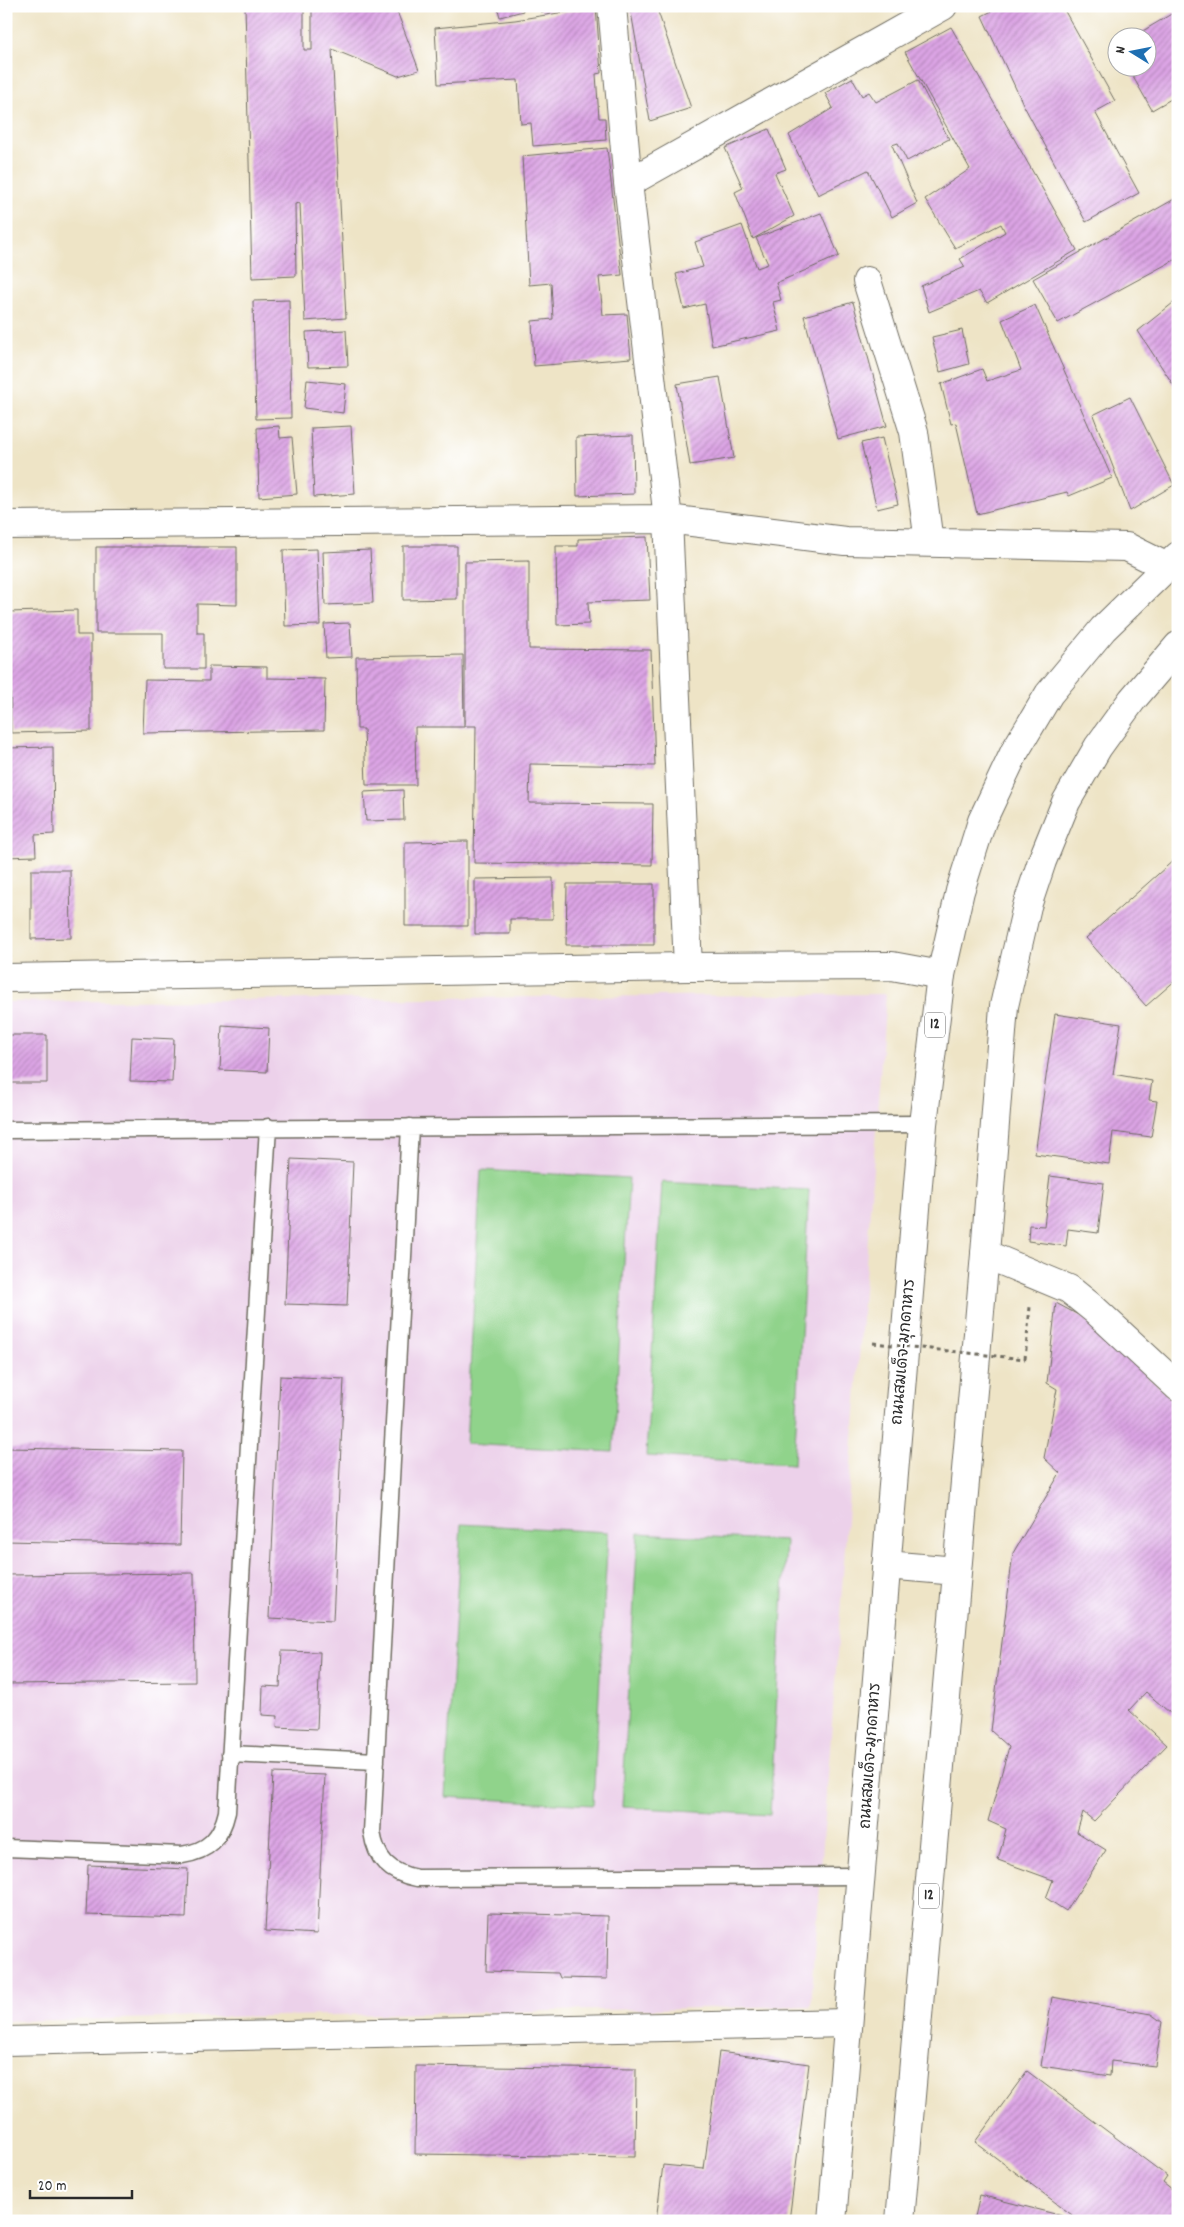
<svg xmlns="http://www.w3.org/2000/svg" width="1184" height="2227" viewBox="0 0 1184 2227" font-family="Dekko,'Playpen Sans Thai',sans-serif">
<defs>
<pattern id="building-hatch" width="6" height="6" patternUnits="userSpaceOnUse" patternTransform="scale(1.25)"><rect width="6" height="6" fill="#dca4e5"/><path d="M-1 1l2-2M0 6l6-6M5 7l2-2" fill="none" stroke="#b386ba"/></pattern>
</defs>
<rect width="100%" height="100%" fill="#fff"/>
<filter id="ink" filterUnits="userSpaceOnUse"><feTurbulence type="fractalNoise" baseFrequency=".02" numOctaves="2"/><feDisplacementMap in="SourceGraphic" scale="10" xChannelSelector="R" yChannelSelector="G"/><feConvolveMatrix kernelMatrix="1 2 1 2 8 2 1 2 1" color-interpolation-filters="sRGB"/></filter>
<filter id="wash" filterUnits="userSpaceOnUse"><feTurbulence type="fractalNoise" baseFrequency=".0096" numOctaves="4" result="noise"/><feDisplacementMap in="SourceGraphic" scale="20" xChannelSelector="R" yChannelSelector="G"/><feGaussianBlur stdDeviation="1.12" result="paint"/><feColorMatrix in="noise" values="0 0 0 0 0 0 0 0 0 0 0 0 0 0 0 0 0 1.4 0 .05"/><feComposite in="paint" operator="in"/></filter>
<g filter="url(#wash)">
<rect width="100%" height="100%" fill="#eee4c6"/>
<path fill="#ecd1ea" d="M 886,994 L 811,2006 L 6,2021 L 6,1002 Z"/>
<path fill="#90d38b" stroke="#5e7f5b" d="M 481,1170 L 629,1178 L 613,1452 L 466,1444 Z
M 662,1182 L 809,1190 L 794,1464 L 646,1456 Z
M 461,1524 L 608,1532 L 593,1805 L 445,1797 Z
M 638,1533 L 786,1541 L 770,1815 L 622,1807 Z"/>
<g id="blocks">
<path fill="url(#building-hatch)" d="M 245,6 L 304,6 L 304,50 L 312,50 L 312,6 L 395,6 L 419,70 L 398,76 L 332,49 L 346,318 L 305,321 L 300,203 L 295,204 L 296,276 L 252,278 Z
M 497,6 L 522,6 L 523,11 L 500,17 Z
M 540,6 L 564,6 L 565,7 L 541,12 Z
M 630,6 L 656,6 L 691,108 L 650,121 Z
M 1002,6 L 1062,6 L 1115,101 L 1095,112 L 1139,193 L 1086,222 L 1023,104 L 982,16 Z
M 596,7 L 601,73 L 596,74 L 599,118 L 605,118 L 606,140 L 533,146 L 531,123 L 521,124 L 518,80 L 438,84 L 435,28 L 515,20 Z
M 1178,10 L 1178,95 L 1152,110 L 1128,68 L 1146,68 L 1146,38 L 1131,38 Z
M 951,27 L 1077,250 L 987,303 L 979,291 L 929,312 L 921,286 L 965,267 L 960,259 L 1005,232 L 1001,224 L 955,248 L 925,199 L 970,169 L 905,52 Z
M 852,78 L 862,96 L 869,92 L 876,102 L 918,80 L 949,139 L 907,161 L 898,143 L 892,145 L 917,203 L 892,217 L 868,170 L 818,195 L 789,135 L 833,108 L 825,93 Z
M 769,129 L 786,169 L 775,173 L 794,216 L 753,239 L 735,192 L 743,188 L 725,148 Z
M 607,148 L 622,275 L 599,277 L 603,315 L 627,314 L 631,358 L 534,366 L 532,321 L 553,319 L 551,283 L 529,285 L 522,156 Z
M 1178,197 L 1178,258 L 1058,323 L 1033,279 Z
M 821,213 L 839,256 L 776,283 L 781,300 L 773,302 L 780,331 L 712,346 L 705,304 L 684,309 L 676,274 L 703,267 L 695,242 L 742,225 L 757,268 L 768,264 L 756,238 Z
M 1178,299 L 1178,392 L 1138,331 Z
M 289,300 L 291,418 L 256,419 L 253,301 Z
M 853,302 L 887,426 L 838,439 L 804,316 Z
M 1035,305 L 1112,478 L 1069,496 L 1067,492 L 977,514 L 956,423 L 951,424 L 941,384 L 982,369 L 987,381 L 1021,370 L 1002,320 Z
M 346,330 L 348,366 L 308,367 L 306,332 Z
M 962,330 L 969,364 L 940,372 L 932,337 Z
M 720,377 L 734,458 L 690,465 L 677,384 Z
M 307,380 L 346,384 L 343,413 L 304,408 Z
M 1130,397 L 1174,485 L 1130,511 L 1093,415 Z
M 279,426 L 280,438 L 292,437 L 297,494 L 259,497 L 257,428 Z
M 351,426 L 355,494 L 314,497 L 311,428 Z
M 633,435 L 634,494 L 577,496 L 576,437 Z
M 882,438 L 898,504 L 877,509 L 861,443 Z
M 647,537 L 650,600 L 588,602 L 589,624 L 557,625 L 556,546 L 578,546 L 578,539 Z
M 403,546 L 457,546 L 457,599 L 403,600 Z
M 96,547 L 237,547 L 237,605 L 197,604 L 197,633 L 204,633 L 204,669 L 163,669 L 163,633 L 96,633 Z
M 317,549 L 320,625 L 285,626 L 283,550 Z
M 370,550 L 373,603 L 325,605 L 323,552 Z
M 529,561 L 529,649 L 651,650 L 655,766 L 530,764 L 529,803 L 653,804 L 652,865 L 474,863 L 476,726 L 465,726 L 465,562 Z
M 77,610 L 77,635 L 91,635 L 91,731 L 11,733 L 9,612 Z
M 350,623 L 352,657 L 326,658 L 324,624 Z
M 463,655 L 464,727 L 415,727 L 416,785 L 366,785 L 364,729 L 357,729 L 356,657 Z
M 209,666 L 267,667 L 267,678 L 325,679 L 324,730 L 143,733 L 145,680 L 209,681 Z
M 53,747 L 54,834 L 35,835 L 36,856 L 6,857 L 6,748 Z
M 403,790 L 404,820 L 366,821 L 364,792 Z
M 468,841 L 468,926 L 405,926 L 405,842 Z
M 1175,859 L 1178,863 L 1178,978 L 1146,1006 L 1086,938 Z
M 31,870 L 70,870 L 71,938 L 31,939 Z
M 553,878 L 553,919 L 510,919 L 510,934 L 475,934 L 475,879 Z
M 567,884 L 654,884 L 654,945 L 566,945 Z
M 1055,1014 L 1121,1024 L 1113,1074 L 1152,1081 L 1149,1100 L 1157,1101 L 1151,1137 L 1113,1132 L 1109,1164 L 1035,1154 Z
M 222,1025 L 269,1028 L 267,1072 L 220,1070 Z
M 9,1035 L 47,1035 L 47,1083 L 9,1083 Z
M 132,1037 L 174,1039 L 172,1082 L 130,1081 Z
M 291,1159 L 353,1162 L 347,1306 L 285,1304 Z
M 1050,1176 L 1104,1183 L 1098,1233 L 1068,1229 L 1066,1246 L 1028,1241 L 1029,1225 L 1044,1226 Z
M 1056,1303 L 1084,1318 L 1178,1404 L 1178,1720 L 1146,1692 L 1129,1710 L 1167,1745 L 1094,1821 L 1083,1812 L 1077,1832 L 1106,1850 L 1066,1911 L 1046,1898 L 1053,1880 L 998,1860 L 1006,1829 L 988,1821 L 1009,1747 L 991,1731 L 1013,1553 L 1060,1473 L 1044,1458 L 1057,1389 L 1047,1383 Z
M 280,1376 L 344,1379 L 333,1621 L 269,1618 Z
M 6,1448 L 182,1451 L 180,1545 L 6,1541 Z
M 194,1573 L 195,1682 L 6,1684 L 6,1575 Z
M 282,1651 L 320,1652 L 317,1729 L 277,1727 L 278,1716 L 262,1715 L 263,1686 L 280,1687 Z
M 273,1773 L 325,1775 L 317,1934 L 265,1931 Z
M 88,1865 L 188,1869 L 186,1918 L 86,1915 Z
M 488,1913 L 608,1916 L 607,1979 L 560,1978 L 558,1973 L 486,1971 Z
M 1052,1997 L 1151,2014 L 1162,2022 L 1155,2066 L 1111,2061 L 1110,2076 L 1041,2066 Z
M 719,2052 L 809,2064 L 789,2221 L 656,2221 L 663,2165 L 704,2169 Z
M 416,2066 L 636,2069 L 635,2157 L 415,2154 Z
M 1027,2071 L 1167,2176 L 1163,2182 L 1178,2194 L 1178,2217 L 1175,2221 L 1080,2221 L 975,2142 Z
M 980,2195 L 1063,2216 L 1062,2221 L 974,2221 Z"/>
</g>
</g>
<g filter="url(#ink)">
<use href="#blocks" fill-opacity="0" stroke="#6f6c61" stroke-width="1"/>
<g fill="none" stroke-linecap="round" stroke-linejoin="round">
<defs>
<path id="lane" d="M 410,1127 L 372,1832 C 376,1859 389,1873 417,1878 L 862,1876
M 6,1130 L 923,1124
M 230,1754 L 376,1761
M 6,1848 L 182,1855 C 209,1851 221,1838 227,1812 L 268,1127"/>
<path id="street" d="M 612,6 L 628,183 L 668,519 L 688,967
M 628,183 L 943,6
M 867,281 L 914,432 L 929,542
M 6,525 L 668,519 L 845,541 L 1127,547 L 1165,566
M 6,978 L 688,967 L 892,966 L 941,975
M 985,1254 L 1069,1289 L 1095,1310 L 1178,1387
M 6,2041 L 848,2023"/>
<path id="primary" d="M 886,1565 L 957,1571
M 832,2221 L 923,1124 L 941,975 L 960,891 L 982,821 L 1015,751 L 1049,694 L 1103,629 L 1178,556
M 900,2221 L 985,1254 L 1004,1006 L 1027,906 L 1042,861 L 1066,802 L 1098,747 L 1132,700 L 1178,646"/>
</defs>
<use href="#lane" stroke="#6f6c61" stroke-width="19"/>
<use href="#street" stroke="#6f6c61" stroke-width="30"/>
<use href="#primary" stroke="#6f6c61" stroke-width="30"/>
<path stroke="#6f6c61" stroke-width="3" stroke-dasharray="4 4" stroke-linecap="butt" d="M 1025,1359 L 1030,1307"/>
<use href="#lane" stroke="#fff" stroke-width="16"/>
<use href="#street" stroke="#fff" stroke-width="28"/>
<use href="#primary" stroke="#fff" stroke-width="28"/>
<path stroke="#6f6c61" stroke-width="3" stroke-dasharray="4 4" stroke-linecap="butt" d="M 873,1343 L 1025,1359"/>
</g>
</g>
<g text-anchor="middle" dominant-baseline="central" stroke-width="5" stroke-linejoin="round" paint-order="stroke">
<g fill="#fff" stroke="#6b6b6b" stroke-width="1">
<rect x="925" y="1012.5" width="20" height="25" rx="4"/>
<rect x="919" y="1883.5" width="20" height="25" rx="4"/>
</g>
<g font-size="15" font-weight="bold" fill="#2b2b2b">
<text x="935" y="1025">12</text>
<text x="929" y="1896">12</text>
</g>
<g font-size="16" fill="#2b2b2b" stroke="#fff">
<text transform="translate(904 1352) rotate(-85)">ถนนสมเด็จ-มุกดาหาร</text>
<text transform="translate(871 1756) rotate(-86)">ถนนสมเด็จ-มุกดาหาร</text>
</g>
</g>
<rect width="1184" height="2227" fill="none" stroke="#fff" stroke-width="25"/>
<g transform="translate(1132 52) rotate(280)"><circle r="24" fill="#ffffff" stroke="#aaaaaa"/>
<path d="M0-4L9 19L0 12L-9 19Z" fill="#1f6fb2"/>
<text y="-8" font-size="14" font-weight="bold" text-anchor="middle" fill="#2b2b2b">N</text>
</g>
<path d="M30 2190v8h102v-8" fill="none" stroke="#2b2b2b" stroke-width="2.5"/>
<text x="38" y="2190" font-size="15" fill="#2b2b2b" stroke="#ffffff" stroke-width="4" paint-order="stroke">20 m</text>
</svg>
